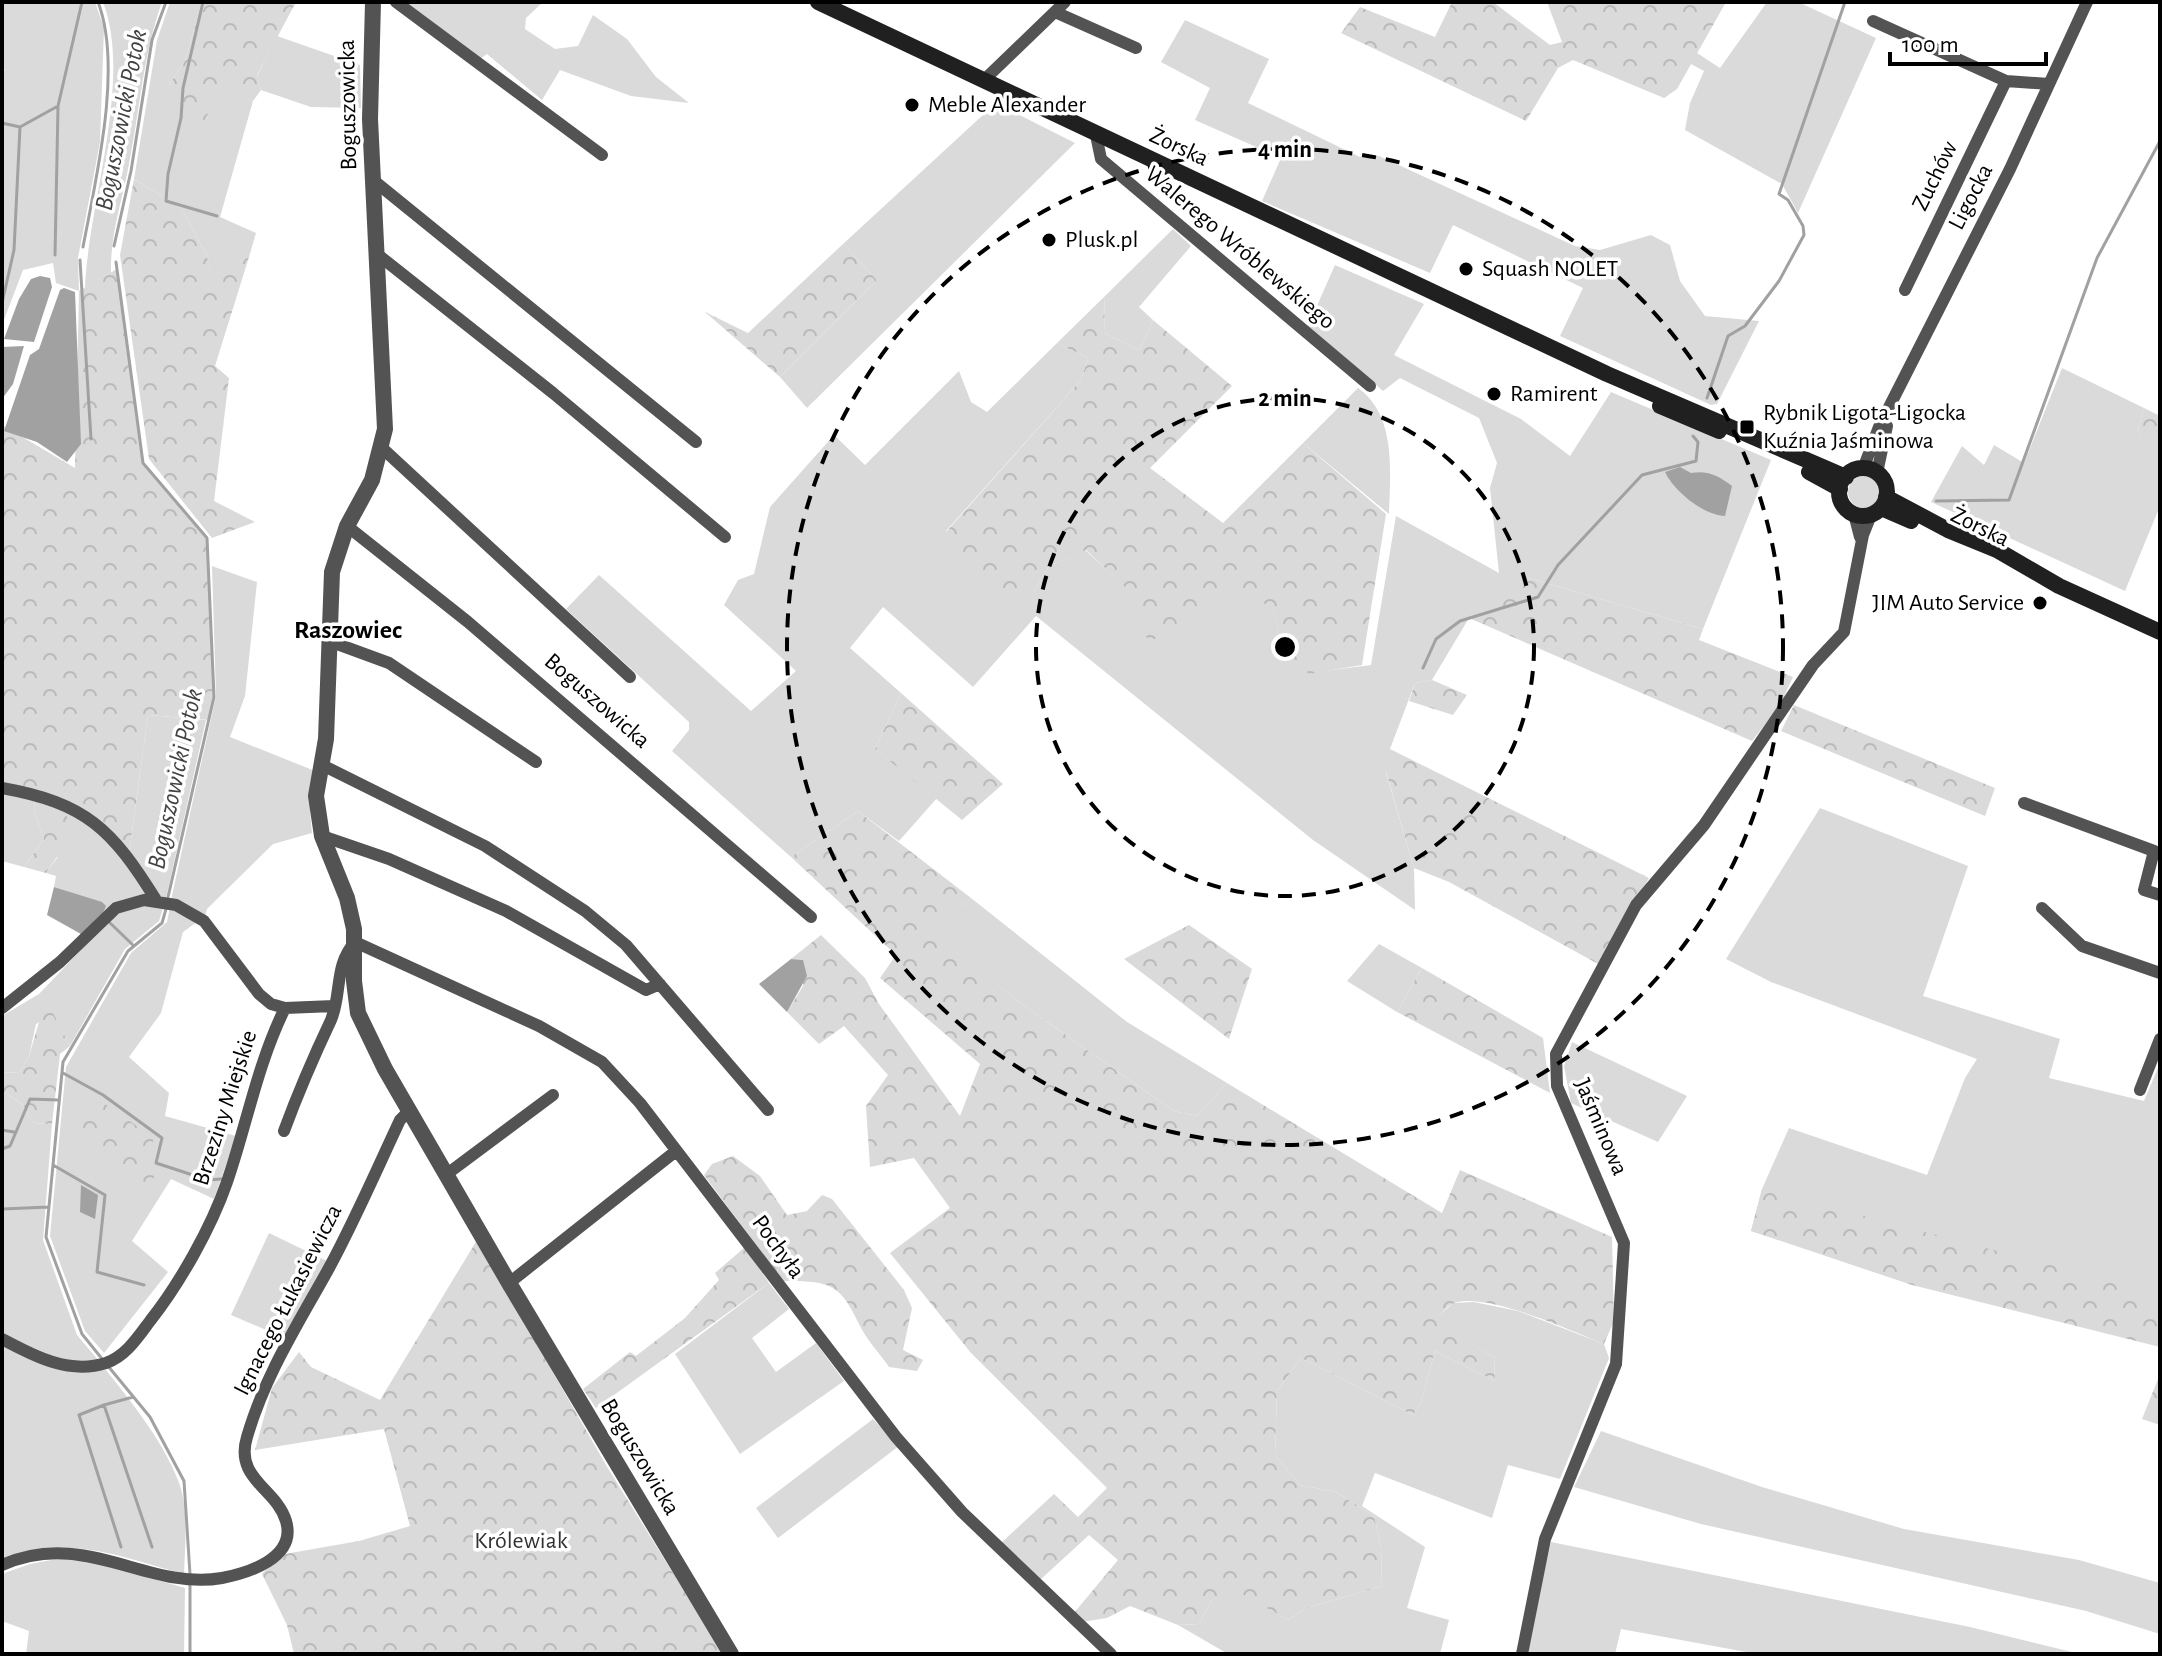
<svg xmlns="http://www.w3.org/2000/svg" width="2162" height="1656" viewBox="0 0 2162 1656" font-family="'Alegreya Sans',sans-serif">
<defs>
<pattern id="forest-crowns" width="20" height="18" patternUnits="userSpaceOnUse" patternTransform="scale(2)"><rect width="20" height="18" fill="#dadada"/><path d="M2 6a3 3 0 1 1 6 0M12 15a3 3 0 1 1 6 0" fill="none" stroke="#b9b9b9"/></pattern>
</defs>
<rect width="100%" height="100%" fill="#fff"/>
<path fill="#dadada" d="M 2,2 L 95,2 L 104,28 L 100,142 L 78,258 L 79,291 L 56,283 L 53,263 L 23,270 L 2,325 L 2,73 L 5,70 L 2,67 Z
M 103,2 L 162,2 C 143,55 140,109 129,164 C 122,202 110,234 111,273 L 85,288 C 88,204 133,81 103,2 Z
M 170,2 L 202,2 L 185,61 L 169,85 L 205,120 L 221,86 L 253,101 L 220,217 L 256,233 L 249,257 L 213,276 L 206,254 L 181,208 L 134,179 L 157,40 Z
M 404,2 L 543,2 L 526,18 L 525,29 L 555,49 L 578,46 L 593,15 L 627,39 L 656,77 L 689,103 L 631,96 L 560,70 L 542,100 L 487,54 L 480,59 Z
M 1767,2 L 1798,2 L 1876,38 L 1798,213 L 1782,184 L 1685,130 L 1690,103 L 1704,71 L 1689,63 L 1697,53 L 1720,68 Z
M 1185,20 L 1269,59 L 1248,103 L 1360,157 L 1379,156 L 1575,246 L 1600,250 L 1651,235 L 1670,245 L 1680,281 L 1705,316 L 1759,321 L 1717,404 L 1711,405 L 1560,336 L 1583,288 L 1453,225 L 1430,273 L 1262,201 L 1281,158 L 1195,120 L 1210,88 L 1161,62 Z
M 277,36 L 360,65 L 361,108 L 311,107 L 261,90 L 257,76 Z
M 996,103 L 1075,143 L 807,408 L 780,377 L 877,280 L 843,244 Z
M 1173,229 L 1191,246 L 1139,307 L 1153,320 L 1139,350 L 1104,333 L 1105,296 Z
M 1335,265 L 1424,304 L 1394,355 L 1521,419 L 1570,456 L 1611,392 L 1771,460 L 1703,629 L 1529,578 L 1469,618 L 1432,680 L 1415,683 L 1390,749 L 1386,773 L 1414,868 L 1415,910 L 1313,840 L 1036,616 L 973,687 L 883,607 L 850,648 L 901,693 L 875,749 L 937,798 L 899,841 L 858,811 L 791,857 L 672,751 L 689,730 L 689,722 L 566,609 L 599,575 L 751,711 L 796,671 L 724,605 L 738,580 L 754,574 L 770,507 L 834,435 L 865,465 L 959,371 L 971,402 L 987,412 L 1057,343 L 1088,358 L 1081,380 L 946,531 L 1034,592 L 1049,566 L 1085,550 L 1126,587 L 1149,642 L 1228,586 L 1272,606 L 1284,652 L 1309,673 L 1371,665 L 1396,516 L 1499,573 L 1490,488 L 1497,463 L 1479,418 L 1400,378 L 1383,391 L 1308,326 Z
M 2062,368 L 2144,408 L 2138,430 L 2143,444 L 2160,453 L 2160,506 L 2125,591 L 1931,502 L 1962,446 L 1984,465 L 1994,445 L 2024,463 Z
M 1358,388 C 1397,416 1390,472 1389,514 L 1303,443 Z
M1848 492a16 16 0 1 1 32 0a16 16 0 1 1-32 0Z
M 212,566 L 257,582 L 245,696 L 230,737 L 315,771 L 310,812 L 312,833 L 273,844 L 207,909 L 205,916 L 171,900 L 216,696 Z
M 148,715 L 206,720 L 166,898 L 160,896 L 129,854 Z
M 2,791 L 35,798 L 34,811 L 44,839 L 24,867 L 2,861 Z
M 67,808 L 107,836 L 148,896 L 103,913 L 102,903 L 54,887 L 56,876 L 46,873 L 57,858 Z
M 1820,808 L 1968,866 L 1923,996 L 2060,1039 L 2049,1078 L 2144,1101 L 2160,1063 L 2160,1346 L 1751,1231 L 1762,1189 L 1789,1128 L 1927,1175 L 1965,1078 L 1977,1059 L 1771,982 L 1726,959 Z
M 971,898 L 1127,1022 L 1227,1083 L 1197,1116 L 1174,1111 L 1026,1007 L 931,933 Z
M 164,905 L 159,921 L 125,949 L 70,1046 L 53,1014 L 36,1024 L 29,1056 L 20,1072 L 2,1073 L 2,1016 L 39,994 L 116,913 L 133,906 Z
M 170,907 L 197,922 L 183,932 L 161,1013 L 129,1057 L 169,1093 L 165,1116 L 236,1136 L 214,1199 L 171,1179 L 132,1241 L 168,1272 L 104,1353 L 85,1331 L 50,1236 L 66,1067 L 131,953 L 167,922 Z
M 1379,944 L 1422,968 L 1397,1012 L 1347,981 Z
M 1572,1042 L 1687,1096 L 1658,1142 L 1571,1103 L 1564,1066 Z
M 2,1090 L 23,1105 L 33,1123 L 52,1124 L 43,1240 L 77,1335 L 99,1361 L 64,1361 L 2,1334 Z
M 269,1233 L 329,1262 L 285,1338 L 231,1315 Z
M 769,1283 L 789,1309 L 752,1338 L 776,1372 L 816,1343 L 844,1381 L 740,1454 L 675,1354 Z
M 1474,1302 L 1518,1311 L 1604,1344 L 1609,1358 L 1560,1479 L 1508,1465 L 1492,1518 L 1375,1473 L 1362,1506 L 1425,1547 L 1407,1608 L 1449,1620 L 1440,1654 L 1228,1654 L 1178,1625 L 1199,1624 L 1212,1600 L 1230,1586 L 1288,1620 L 1307,1608 L 1382,1586 L 1381,1547 L 1374,1516 L 1336,1492 L 1300,1485 L 1275,1455 L 1277,1391 L 1301,1358 L 1413,1415 L 1421,1402 L 1435,1351 L 1495,1381 L 1494,1358 L 1435,1319 L 1453,1303 Z
M 2,1345 C 41,1366 61,1374 106,1370 C 133,1404 162,1440 178,1480 C 189,1507 185,1546 184,1574 C 118,1556 69,1533 2,1560 Z
M 873,1419 L 899,1446 L 778,1538 L 756,1508 Z
M 1601,1431 L 1762,1487 L 1904,1529 L 2079,1560 L 2160,1583 L 2160,1634 L 2086,1611 L 1701,1524 L 1574,1487 Z
M 1551,1542 L 1970,1627 L 2080,1654 L 1757,1654 L 1621,1629 L 1615,1654 L 1526,1654 Z
M 62,1558 L 99,1563 L 185,1588 L 184,1654 L 26,1654 L 29,1631 L 2,1621 L 2,1574 L 30,1564 Z"/>
<path fill="url(#forest-crowns)" d="M 202,2 L 296,2 L 257,75 L 261,90 L 253,101 L 221,87 L 205,120 L 195,122 L 172,102 L 169,85 L 185,61 Z
M 1452,2 L 1493,2 L 1550,45 L 1562,42 L 1547,2 L 1726,2 L 1677,89 L 1664,98 L 1573,60 L 1558,68 L 1526,121 L 1341,33 L 1360,7 L 1435,37 Z
M 134,179 L 181,208 L 206,254 L 213,275 L 249,257 L 215,366 L 229,378 L 214,501 L 255,522 L 212,538 L 149,459 L 120,255 Z
M 843,244 L 877,280 L 780,377 L 705,312 L 748,333 Z
M 117,269 L 143,463 L 207,538 L 214,697 L 209,720 L 148,715 L 129,854 L 67,809 L 67,842 L 46,873 L 24,867 L 44,839 L 34,811 L 35,798 L 2,787 L 2,425 L 75,468 L 79,291 Z
M 1105,296 L 1104,333 L 1139,350 L 1153,320 L 1232,386 L 1150,468 L 1223,523 L 1303,443 L 1386,514 L 1362,665 L 1309,674 L 1284,652 L 1272,607 L 1228,587 L 1149,643 L 1125,587 L 1086,550 L 1049,566 L 1034,592 L 1005,597 L 956,561 L 946,532 L 1081,380 L 1088,358 L 1057,343 Z
M 2144,408 L 2160,416 L 2160,453 L 2143,445 L 2138,430 Z
M 1529,578 L 1703,629 L 1699,640 L 1793,677 L 1779,707 L 1752,741 L 1469,618 L 1498,595 Z
M 1432,680 L 1467,695 L 1453,715 L 1409,701 L 1415,683 Z
M 901,693 L 1003,784 L 962,820 L 875,749 Z
M 1794,705 L 1995,788 L 1985,816 L 1781,731 Z
M 1390,749 L 1649,878 L 1600,965 L 1449,882 L 1414,868 L 1384,765 Z
M 858,811 L 971,898 L 932,933 L 1026,1007 L 1174,1111 L 1197,1116 L 1227,1083 L 1442,1213 L 1460,1170 L 1612,1237 L 1614,1321 L 1604,1344 C 1572,1331 1487,1292 1454,1303 C 1448,1305 1441,1314 1436,1319 L 1494,1358 L 1495,1381 L 1435,1351 L 1421,1402 L 1413,1415 L 1301,1358 L 1277,1391 L 1275,1455 L 1300,1485 L 1336,1492 L 1374,1516 L 1381,1547 L 1382,1586 L 1307,1608 L 1288,1620 L 1230,1587 L 1212,1600 L 1199,1624 L 1178,1625 L 1130,1606 L 1107,1618 L 1082,1622 L 1074,1613 L 1118,1560 L 1089,1535 L 1040,1580 L 1001,1543 L 1054,1494 L 1078,1517 L 1107,1488 L 971,1353 L 890,1253 L 950,1208 L 914,1158 L 870,1167 L 866,1106 L 888,1075 L 844,1026 L 819,1044 L 787,1012 L 803,986 L 803,960 L 791,959 L 821,935 L 865,978 L 879,1004 L 960,1116 L 980,1064 L 880,978 L 896,955 L 791,857 Z
M 1189,925 L 1252,969 L 1229,1039 L 1124,959 Z
M 1422,968 L 1543,1038 L 1550,1093 L 1397,1012 Z
M 42,1012 L 53,1013 L 70,1046 L 60,1054 L 52,1124 L 33,1123 L 23,1105 L 2,1090 L 2,1073 L 20,1072 L 29,1056 Z
M 86,1091 L 153,1137 L 154,1186 L 119,1171 L 65,1134 Z
M 733,1156 L 760,1176 L 787,1215 L 807,1211 L 822,1195 L 832,1199 L 904,1290 L 912,1308 L 903,1350 L 923,1360 L 917,1371 L 889,1367 C 880,1354 867,1340 860,1326 C 840,1283 830,1281 783,1281 L 704,1175 L 712,1164 Z
M 1762,1189 L 2160,1294 L 2160,1347 L 1912,1285 L 1751,1231 Z
M 477,1240 L 606,1465 L 723,1654 L 294,1654 L 287,1625 L 262,1574 L 279,1555 L 359,1541 L 410,1526 L 384,1429 L 255,1450 L 272,1388 L 299,1352 L 311,1367 L 380,1400 Z
M 745,1247 L 769,1283 L 596,1408 L 583,1389 L 630,1352 L 636,1356 L 685,1318 L 719,1280 L 715,1273 Z
M 2160,1374 L 2160,1425 L 2142,1419 Z"/>
<path fill="#a1a1a1" d="M 40,276 L 50,278 L 52,287 L 34,342 L 4,339 L 19,299 L 31,279 Z
M 64,288 L 75,292 L 81,444 L 67,462 L 37,442 L 4,431 L 30,355 L 39,349 L 60,290 Z
M 24,346 L 13,384 L 2,399 L 2,347 Z
M 1680,467 L 1691,473 C 1708,470 1719,476 1732,486 L 1725,516 C 1703,515 1674,491 1665,472 Z
M 54,887 L 102,902 L 106,906 L 103,913 L 81,934 L 47,915 Z
M 791,959 L 803,960 L 807,976 L 787,1012 L 759,984 Z
M 81,1185 L 98,1195 L 95,1219 L 80,1212 Z"/>
<g fill="none" stroke-linecap="round" stroke-linejoin="round">
<path stroke="#a1a1a1" stroke-width="3" d="M 203,2 L 183,88 L 181,118 L 168,174 L 166,201 L 217,216
M 2,123 L 20,127 L 58,106 L 82,2
M 114,246 L 131,171 L 152,40 L 166,2
M 83,247 C 96,178 123,67 98,2
M 55,255 L 58,107
M 80,260 L 91,439
M 116,262 L 143,463 L 207,538 L 214,697 L 168,897
M 2,303 L 14,250 L 20,127
M 1707,398 L 1728,336 L 1745,326 L 1779,281 L 1804,235 L 1803,226 L 1788,200 L 1779,194 L 1845,2
M 1936,501 L 2009,500 L 2097,258 L 2160,141
M 1423,668 L 1436,639 L 1460,621 L 1538,597 L 1558,565 L 1642,475 L 1696,461 L 1698,442 L 1693,436
M 108,921 L 134,946
M 63,1073 L 103,1095 L 162,1138 L 156,1163 L 208,1180 L 221,1179
M 2,1130 L 14,1132
M 2,1149 L 10,1146 L 30,1099 L 58,1100
M 53,1165 L 105,1195 L 97,1272 L 144,1285
M 2,1209 L 49,1207
M 103,1360 L 82,1334 L 46,1237 L 63,1062 L 128,951 L 162,923 L 166,909
M 108,1366 L 150,1417 L 184,1481 L 190,1574
M 133,1397 L 104,1405 L 152,1547
M 104,1405 L 79,1415 L 121,1547
M 190,1654 L 190,1586"/>
<path stroke="#535353" stroke-width="12" d="M 396,2 L 602,155
M 1055,12 L 1136,48
M 1873,21 L 2006,81 L 2049,84
M 983,81 L 1065,2
M 1096,135 L 1101,159 L 1370,386
M 373,180 L 696,442
M 377,254 L 553,393 L 725,537
M 1905,290 L 2006,81
M 381,447 L 630,677
M 1863,469 L 1879,427 L 2010,169 L 2087,2
M 1877,473 L 1887,426
M 1854,514 L 1860,537
M 347,526 L 468,622 L 811,917
M 329,641 L 389,663 L 536,762
M 322,765 L 485,846 L 585,911 L 626,945 L 768,1110
M 2,788 C 86,803 112,829 156,900
M 2024,803 L 2154,851 L 2144,890 L 2160,895
M 322,836 L 389,859 L 506,911 L 646,990 L 660,984
M 2042,908 L 2082,946 L 2160,973
M 2,1008 L 60,962 L 116,908 L 144,900 L 176,905 L 204,921 L 259,994 L 271,1004 L 285,1008 L 334,1006
M 2140,1090 L 2160,1039
M 284,1131 C 298,1093 314,1056 331,1020 C 342,994 334,965 355,942 L 539,1026 L 602,1062 L 640,1103 L 896,1437 L 962,1512 L 1111,1654
M 447,1174 L 553,1095
M 509,1283 L 676,1151
M 2,1339 C 34,1356 69,1375 106,1363 C 126,1356 138,1337 150,1321 C 180,1283 211,1228 227,1182 C 247,1124 257,1065 285,1008
M 2,1565 C 85,1528 147,1591 222,1578 C 248,1573 297,1558 286,1521 C 277,1489 234,1479 247,1437 C 265,1375 298,1324 329,1268 C 355,1220 377,1169 400,1120 L 409,1111
M 1522,1654 L 1545,1539 L 1616,1364 L 1624,1243 L 1557,1086 L 1556,1054 L 1636,905 L 1704,825 L 1813,665 L 1844,632 L 1863,535 L 1871,515"/>
<path stroke="#535353" stroke-width="16" d="M 373,2 L 370,119 L 385,429 L 372,480 L 347,526 L 332,572 L 326,739 L 316,796 L 322,836 L 347,898 L 354,929 L 354,981 L 358,1013 L 385,1069 L 509,1283 L 731,1654"/>
<path stroke="#202020" stroke-width="16" d="M 818,2 L 1607,374 L 1846,477
M 1660,406 L 1719,431
M1839 492a24 24 0 1 1 48 0a24 24 0 1 1-48 0Z
M 1809,472 L 1840,489
M 1886,497 L 1948,530 L 1997,550 L 2059,586 L 2160,632
M 1881,508 L 1911,521"/>
</g>
<g fill="none" stroke="#000" stroke-width="4" stroke-dasharray="14 10">
<circle cx="1285" cy="647" r="249"/>
<circle cx="1285" cy="647" r="498"/>
</g>
<g fill="#000" stroke="#fff" stroke-width="3">
<circle cx="912" cy="105" r="8"/>
<circle cx="1049" cy="240" r="8"/>
<circle cx="1466" cy="269" r="8"/>
<circle cx="1494" cy="394" r="8"/>
<rect x="1739" y="419" width="16" height="16" rx="4"/>
<circle cx="2040" cy="603" r="8"/>
</g>
<g text-anchor="middle" dominant-baseline="central" stroke-width="7" stroke-linejoin="round" paint-order="stroke">
<g font-size="24" fill="#000" stroke="#fff">
<text transform="translate(348 105) rotate(-91)">Boguszowicka</text>
<text transform="translate(1179 147) rotate(25)">Żorska</text>
<text transform="translate(1935 176) rotate(-64)">Zuchów</text>
<text transform="translate(1971 197) rotate(-63)">Ligocka</text>
<text transform="translate(1240 248) rotate(40)">Walerego Wróblewskiego</text>
<text transform="translate(1980 527) rotate(26)">Żorska</text>
<text transform="translate(597 701) rotate(41)">Boguszowicka</text>
<text transform="translate(225 1108) rotate(-72)">Brzeziny Miejskie</text>
<text transform="translate(1601 1127) rotate(67)">Jaśminowa</text>
<text transform="translate(778 1247) rotate(54)">Pochyła</text>
<text transform="translate(288 1300) rotate(-63)">Ignacego Łukasiewicza</text>
<text transform="translate(640 1457) rotate(59)">Boguszowicka</text>
</g>
<g font-size="24" fill="#000" stroke="#fff" text-anchor="start">
<text x="928" y="105">Meble Alexander</text>
<text x="1065" y="240">Plusk.pl</text>
<text x="1482" y="269">Squash NOLET</text>
<text x="1510" y="394">Ramirent</text>
<text x="1763" y="413">Rybnik Ligota-Ligocka<tspan x="1763" dy="28">Kuźnia Jaśminowa</tspan></text>
<text x="2024" y="603" text-anchor="end">JIM Auto Service</text>
</g>
<g font-size="24" fill="#313131" stroke="#fff">
<text x="521" y="1541">Królewiak</text>
</g>
<g font-size="26" font-style="italic" fill="#424242" stroke="#fff">
<text transform="translate(121 120) rotate(-79)">Boguszowicki Potok</text>
<text transform="translate(175 779) rotate(-78)">Boguszowicki Potok</text>
</g>
<g font-size="26" font-weight="bold" fill="#000" stroke="#fff">
<text x="348" y="630">Raszowiec</text>
</g>
</g>
<circle cx="1285" cy="647" r="12" fill="#000" stroke="#fff" stroke-width="4"/>
<g font-size="24" text-anchor="middle" font-weight="bold" fill="#000" stroke="#fff" stroke-width="7" stroke-linejoin="round" paint-order="stroke">
<text x="1285" y="157">4 min</text>
<text x="1285" y="406">2 min</text>
</g>
<rect width="2162" height="1656" fill="none" stroke="#000000" stroke-width="8"/>
<path d="M1890 52v12h156v-12" fill="none" stroke="#000000" stroke-width="4"/>
<text x="1902" y="52" font-size="24" fill="#000000" stroke="#ffffff" stroke-width="6" paint-order="stroke">100 m</text>
</svg>
